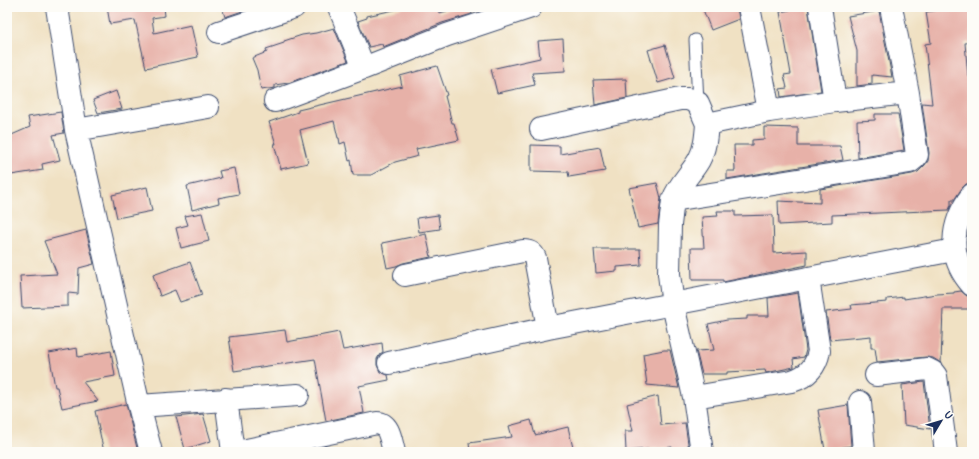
<svg xmlns="http://www.w3.org/2000/svg" width="979" height="459" viewBox="0 0 979 459" font-family="'Patrick Hand',sans-serif">
<rect width="100%" height="100%" fill="#fdfcf7"/>
<filter id="ink" filterUnits="userSpaceOnUse"><feTurbulence type="fractalNoise" baseFrequency=".025" numOctaves="2"/><feDisplacementMap in="SourceGraphic" scale="8" xChannelSelector="R" yChannelSelector="G"/><feConvolveMatrix kernelMatrix="1 2 1 2 8 2 1 2 1" color-interpolation-filters="sRGB"/></filter>
<filter id="wash" filterUnits="userSpaceOnUse"><feTurbulence type="fractalNoise" baseFrequency=".012" numOctaves="4" result="noise"/><feDisplacementMap in="SourceGraphic" scale="16" xChannelSelector="R" yChannelSelector="G"/><feGaussianBlur stdDeviation="0.9" result="paint"/><feColorMatrix in="noise" values="0 0 0 0 0 0 0 0 0 0 0 0 0 0 0 0 0 1.4 0 .05"/><feComposite in="paint" operator="in"/></filter>
<g filter="url(#wash)">
<rect width="100%" height="100%" fill="#f0e1c3"/>
<g id="blocks">
<path fill="#e7b1a8" d="M 107,7 L 164,7 L 165,16 L 152,18 L 154,33 L 191,25 L 198,57 L 146,68 L 135,20 L 110,24 Z
M 222,7 L 254,7 L 225,17 Z
M 407,7 L 438,7 L 439,13 L 464,7 L 470,7 L 472,14 L 442,23 L 383,47 L 382,44 L 369,47 L 358,21 L 367,18 L 367,16 Z
M 702,7 L 737,7 L 739,19 L 711,30 Z
M 789,7 L 808,7 L 821,91 L 781,97 L 780,89 L 787,88 L 784,75 L 791,74 L 780,12 L 790,10 Z
M 960,7 L 972,7 L 972,42 L 965,43 L 968,77 L 972,77 L 972,183 L 966,184 L 962,188 L 954,200 L 951,200 L 951,205 L 949,210 L 832,215 L 832,222 L 779,225 L 778,201 L 820,203 L 820,189 L 912,174 L 918,172 L 925,165 L 928,161 L 929,153 L 922,103 L 932,104 L 925,44 L 931,43 L 926,12 Z
M 879,11 L 892,77 L 872,75 L 872,84 L 857,86 L 857,51 L 848,16 Z
M 334,28 L 348,61 L 288,83 L 275,85 L 275,88 L 261,90 L 257,70 L 252,58 L 267,52 L 266,49 L 284,43 L 284,41 L 302,35 L 316,33 Z
M 563,39 L 565,71 L 532,73 L 535,85 L 497,93 L 491,69 L 540,58 L 538,41 Z
M 665,45 L 675,78 L 658,83 L 648,50 Z
M 437,66 L 447,95 L 445,96 L 452,123 L 454,123 L 459,140 L 416,149 L 418,156 L 395,162 L 371,175 L 353,175 L 351,160 L 349,161 L 345,142 L 340,144 L 339,138 L 338,138 L 334,121 L 300,130 L 308,163 L 281,169 L 274,144 L 276,144 L 269,122 L 298,112 L 298,110 L 402,86 L 400,76 Z
M 626,79 L 627,98 L 595,105 L 593,80 Z
M 116,91 L 122,109 L 98,113 L 93,100 Z
M 61,112 L 64,133 L 53,135 L 60,160 L 42,164 L 43,170 L 11,175 L 7,152 L 7,137 L 30,127 L 28,117 Z
M 875,114 L 898,114 L 904,150 L 858,158 L 857,121 L 875,120 Z
M 764,127 L 798,128 L 798,146 L 840,146 L 843,160 L 727,179 L 727,171 L 735,171 L 734,145 L 752,145 L 752,140 L 764,139 Z
M 531,145 L 560,146 L 560,154 L 600,147 L 605,171 L 569,177 L 568,172 L 531,171 Z
M 234,168 L 239,194 L 218,198 L 219,203 L 192,210 L 187,186 L 221,178 L 219,171 Z
M 657,183 L 661,198 L 658,224 L 638,228 L 629,188 Z
M 147,187 L 152,211 L 117,218 L 112,195 Z
M 717,211 L 735,211 L 735,216 L 773,215 L 774,253 L 807,251 L 807,265 L 723,282 L 723,280 L 692,280 L 691,248 L 704,248 L 702,217 L 718,216 Z
M 202,213 L 209,241 L 181,248 L 176,228 L 188,225 L 185,216 Z
M 438,215 L 440,229 L 419,232 L 417,218 Z
M 86,230 L 94,264 L 79,268 L 78,294 L 68,293 L 68,306 L 22,308 L 20,276 L 57,274 L 44,241 Z
M 426,234 L 431,257 L 403,263 L 396,266 L 387,268 L 382,243 Z
M 594,249 L 640,249 L 641,265 L 617,267 L 617,271 L 596,273 Z
M 190,262 L 202,295 L 180,302 L 175,290 L 160,296 L 153,275 Z
M 961,291 L 967,296 L 970,297 L 971,309 L 943,309 L 941,363 L 933,358 L 926,357 L 877,362 L 875,348 L 871,348 L 871,336 L 830,340 L 826,312 L 852,309 L 851,305 L 887,302 L 887,299 L 904,297 L 904,299 L 937,294 L 954,293 L 954,292 Z
M 798,293 L 806,350 L 804,357 L 793,359 L 794,367 L 766,373 L 765,370 L 727,372 L 727,374 L 702,374 L 696,351 L 714,350 L 708,324 L 727,320 L 747,319 L 747,316 L 769,316 L 768,298 Z
M 285,330 L 287,342 L 339,332 L 343,350 L 382,343 L 383,352 L 380,354 L 377,359 L 377,365 L 380,372 L 388,375 L 389,380 L 359,386 L 364,413 L 326,421 L 315,359 L 234,371 L 229,337 Z
M 77,348 L 78,357 L 111,351 L 115,376 L 83,382 L 98,401 L 62,408 L 57,387 L 55,387 L 49,353 Z
M 664,350 L 670,350 L 679,388 L 647,385 L 643,354 Z
M 924,382 L 930,429 L 904,425 L 902,385 Z
M 658,396 L 661,425 L 685,423 L 689,450 L 672,451 L 672,447 L 626,451 L 625,431 L 633,431 L 627,404 Z
M 126,404 L 138,452 L 104,452 L 95,411 Z
M 848,405 L 851,446 L 825,450 L 818,410 Z
M 203,414 L 211,441 L 185,449 L 176,417 Z
M 531,420 L 535,435 L 568,427 L 574,452 L 470,452 L 469,443 L 512,437 L 509,426 Z"/>
</g>
</g>
<g filter="url(#ink)">
<use href="#blocks" fill-opacity="0" stroke="#3b4a6d" stroke-width="1"/>
<g fill="none" stroke-linecap="round" stroke-linejoin="round">
<defs>
<path id="service" d="M 695,40 L 698,103"/>
<path id="minor" d="M 57,7 L 76,130 L 139,406 L 151,452
M 339,7 L 364,68
M 749,7 L 769,111
M 820,7 L 835,101
M 219,32 L 294,7
M 275,101 L 364,68 L 447,35 L 531,7
M 541,129 L 680,99 L 688,99 L 698,103 L 707,124
M 76,130 L 208,107
M 673,200 C 679,184 691,174 699,160 C 705,149 706,137 707,124 L 769,111 L 835,101 L 908,93
M 405,275 L 523,251 C 529,251 532,252 535,258 L 548,328 L 954,250
M 389,363 L 548,328
M 876,375 L 927,369 L 933,372 L 936,376 L 946,452
M 694,397 L 792,381 C 808,376 816,367 819,351 L 808,278
M 226,399 L 233,452
M 860,402 L 864,452
M 139,406 L 298,395
M 237,452 L 377,423 C 390,423 391,442 394,452
M 702,452 L 694,397 L 673,305 L 669,274 L 670,225 L 673,200 L 910,162 L 915,158 L 917,155 L 908,93 L 891,7"/>
<path id="tertiary" d="M 972,195 C 950,224 947,257 972,285"/>
</defs>
<use href="#service" stroke="#3b4a6d" stroke-width="13"/>
<use href="#minor" stroke="#3b4a6d" stroke-width="24"/>
<use href="#tertiary" stroke="#3b4a6d" stroke-width="24"/>
<use href="#service" stroke="#fff" stroke-width="11"/>
<use href="#minor" stroke="#fff" stroke-width="22"/>
<use href="#tertiary" stroke="#fff" stroke-width="22"/>
</g>
</g>
<rect width="979" height="459" fill="none" stroke="#fdfcf7" stroke-width="24"/>
<g transform="translate(941 421) rotate(52)" stroke="#fdfcf7" stroke-width="3" paint-order="stroke">
<path d="M0-3L7 15L0 10L-7 15Z" fill="#1b2f5e"/>
<text y="-6" font-size="11" font-weight="bold" text-anchor="middle" fill="#1b2f5e">U</text>
</g>
</svg>
